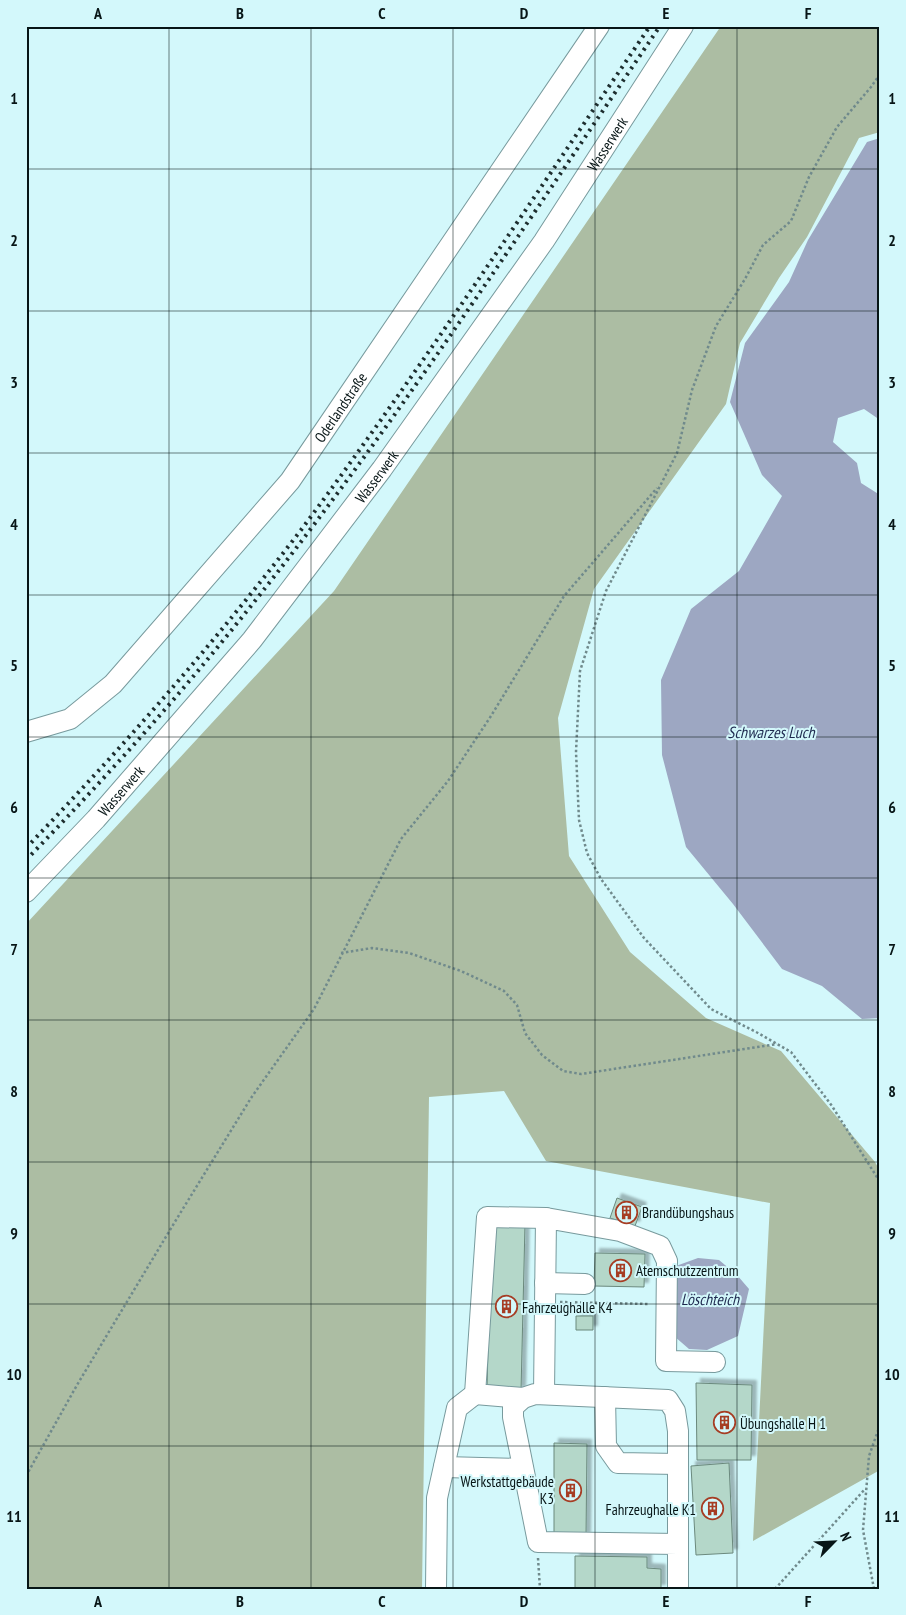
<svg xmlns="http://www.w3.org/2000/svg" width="906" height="1615" viewBox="0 0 906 1615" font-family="'PT Sans Narrow',sans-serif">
<defs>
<filter id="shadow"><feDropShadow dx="4.5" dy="-4.5" stdDeviation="1" flood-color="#0004"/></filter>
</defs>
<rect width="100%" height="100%" fill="#d3f8fb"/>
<path fill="#acbda3" d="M 721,26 L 880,26 L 880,132 L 859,138 L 807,237 L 779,278 L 740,343 L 726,404 L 594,589 L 558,718 L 569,856 L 630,952 L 706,1018 L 781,1051 L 875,1162 L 880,1171 L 880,1470 L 753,1541 L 770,1203 L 546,1161 L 504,1091 L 429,1097 L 422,1589 L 26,1589 L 26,924 L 334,591 Z"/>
<path fill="#9da7c2" d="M 880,138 L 880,420 L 864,409 L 838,418 L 833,442 L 857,463 L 861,483 L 880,495 L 880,1018 L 862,1019 L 822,986 L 782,969 L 733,904 L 686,847 L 662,755 L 661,680 L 691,609 L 739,571 L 782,496 L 762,475 L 730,402 L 745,343 L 789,282 L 808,240 L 867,142 Z
M 698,1258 L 719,1260 L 737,1275 L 749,1289 L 738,1336 L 707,1350 L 689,1349 L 674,1336 L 676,1266 Z"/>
<path fill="#b4d7c9" stroke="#6b897d" filter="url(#shadow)" d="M 617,1198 L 642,1207 L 635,1226 L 610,1218 Z
M 491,1223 L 525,1224 L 521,1391 L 487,1390 Z
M 595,1253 L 645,1254 L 644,1287 L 594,1286 Z
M 576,1316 L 593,1316 L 593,1330 L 576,1330 Z
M 696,1383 L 752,1385 L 751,1460 L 697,1460 Z
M 554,1443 L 587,1444 L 586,1537 L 554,1537 Z
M 729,1463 L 733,1553 L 696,1555 L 691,1466 Z
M 575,1556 L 647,1557 L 647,1568 L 661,1569 L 661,1589 L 575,1589 Z"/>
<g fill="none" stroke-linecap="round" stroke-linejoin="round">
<defs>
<g id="minor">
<path id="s1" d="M 26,732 L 70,719 L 113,684 L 290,481 L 599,26"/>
<path id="s2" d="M 26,892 L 96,819 L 252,640 L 382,469 L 544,241 L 683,26"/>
<path d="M 545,1283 L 585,1284"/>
<path d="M 544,1394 L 546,1218 L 620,1231 L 660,1246 L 667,1261 L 666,1361 L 715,1362"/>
<path d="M 605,1397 L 606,1446 L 618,1463 L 678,1464"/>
<path d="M 523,1398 L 475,1394 L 487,1217 L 546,1218"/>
<path d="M 444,1467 L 523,1469"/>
<path d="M 678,1544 L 538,1542 L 513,1417 L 513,1407 L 523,1398 L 535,1394 L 668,1400 L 675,1411 L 678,1431 L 678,1589"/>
<path d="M 436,1589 L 437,1498 L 457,1408 L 475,1394"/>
</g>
</defs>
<use href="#minor" stroke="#789a9d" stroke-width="22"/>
<path stroke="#708a8c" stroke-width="2.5" stroke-dasharray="2.5 2.5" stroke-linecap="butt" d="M 880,74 L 871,87 L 837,127 L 809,177 L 791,221 L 763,245 L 745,279 L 716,326 L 692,390 L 677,453 L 606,591 L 580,671 L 576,752 L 579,820 L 587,853 L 601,879 L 644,938 L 711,1009 L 758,1033 L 791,1052 L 832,1106 L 880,1182
M 341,953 L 372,948 L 409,953 L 461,971 L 504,991 L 517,1005 L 525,1033 L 542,1055 L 563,1071 L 581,1074 L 777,1044
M 560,1302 L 650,1304
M 26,1476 L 77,1385 L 176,1220 L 251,1098 L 314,1009 L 401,839 L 448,781 L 491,716 L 564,596 L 657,488
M 538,1558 L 540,1589
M 775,1589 L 865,1489
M 874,1589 L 863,1530 L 869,1456 L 880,1425"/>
<use href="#minor" stroke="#fff" stroke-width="20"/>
<path stroke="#1d2d2e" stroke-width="4" stroke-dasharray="2.5 5" stroke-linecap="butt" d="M 26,848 C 123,747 216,641 301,530 C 423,366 535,195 650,26
M 26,860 C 97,787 166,711 230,632 C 386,440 521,231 660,26"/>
</g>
<path fill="none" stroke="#071516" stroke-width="1" stroke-opacity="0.55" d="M 169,26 L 169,1589M 311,26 L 311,1589M 453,26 L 453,1589M 595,26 L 595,1589M 737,26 L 737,1589M 26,169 L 880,169M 26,311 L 880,311M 26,453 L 880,453M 26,595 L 880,595M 26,737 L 880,737M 26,878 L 880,878M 26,1020 L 880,1020M 26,1162 L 880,1162M 26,1304 L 880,1304M 26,1446 L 880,1446"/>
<defs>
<symbol id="building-ring" viewBox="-11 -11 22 22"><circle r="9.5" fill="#d3f8fb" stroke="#a63d24" stroke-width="1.5"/><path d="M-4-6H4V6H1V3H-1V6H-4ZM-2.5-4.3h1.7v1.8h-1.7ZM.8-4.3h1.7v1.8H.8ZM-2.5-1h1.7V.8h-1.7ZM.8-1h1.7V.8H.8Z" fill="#a63d24"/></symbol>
</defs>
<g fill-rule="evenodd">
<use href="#building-ring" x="614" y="1200" width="25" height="25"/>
<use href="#building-ring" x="608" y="1258" width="25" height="25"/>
<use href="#building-ring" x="494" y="1294" width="25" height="25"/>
<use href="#building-ring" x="712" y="1410" width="25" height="25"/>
<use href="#building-ring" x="558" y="1478" width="25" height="25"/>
<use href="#building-ring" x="700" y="1496" width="25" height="25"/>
</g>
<g text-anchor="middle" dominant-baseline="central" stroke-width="4" stroke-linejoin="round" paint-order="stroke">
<g font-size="15" fill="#071516" stroke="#d3f8fb">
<text stroke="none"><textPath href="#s2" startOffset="949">Wasserwerk</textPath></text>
<text stroke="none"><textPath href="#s1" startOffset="460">Oderlandstraße</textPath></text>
<text stroke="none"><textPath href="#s2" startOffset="544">Wasserwerk</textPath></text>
<text stroke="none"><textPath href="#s2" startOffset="139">Wasserwerk</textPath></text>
</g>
<g font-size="15" fill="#071516" stroke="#d3f8fb" text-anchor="start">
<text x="642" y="1212">Brandübungshaus</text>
<text x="636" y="1270">Atemschutzzentrum</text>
<text x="522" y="1307">Fahrzeughalle K4</text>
<text x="740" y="1423">Übungshalle H 1</text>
<text x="554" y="1481" text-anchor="end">Werkstattgebäude<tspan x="554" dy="17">K3</tspan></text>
<text x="696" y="1509" text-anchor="end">Fahrzeughalle K1</text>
</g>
<g font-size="16" font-style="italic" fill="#1e294f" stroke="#d3f8fb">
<text x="771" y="732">Schwarzes Luch</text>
<text x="710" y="1299">Löschteich</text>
</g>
</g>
<rect width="906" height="1615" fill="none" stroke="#d3f8fb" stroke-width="55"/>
<g transform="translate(834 1542) rotate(66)" stroke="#d3f8fb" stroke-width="4" paint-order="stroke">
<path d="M0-4L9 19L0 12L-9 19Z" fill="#071516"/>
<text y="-8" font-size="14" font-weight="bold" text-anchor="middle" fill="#071516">N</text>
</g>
<rect x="28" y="28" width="850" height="1560" fill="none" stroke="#071516" stroke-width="2"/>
<g font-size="16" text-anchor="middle" font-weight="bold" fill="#071516">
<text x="98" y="19">A</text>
<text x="240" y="19">B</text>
<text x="382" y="19">C</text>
<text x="524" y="19">D</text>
<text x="666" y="19">E</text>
<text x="808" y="19">F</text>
<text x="14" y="104">1</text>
<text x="892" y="104">1</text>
<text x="14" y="246">2</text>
<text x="892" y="246">2</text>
<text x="14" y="388">3</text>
<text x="892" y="388">3</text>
<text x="14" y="530">4</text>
<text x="892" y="530">4</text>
<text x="14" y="671">5</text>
<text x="892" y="671">5</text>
<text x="14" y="813">6</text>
<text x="892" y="813">6</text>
<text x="14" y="955">7</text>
<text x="892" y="955">7</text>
<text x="14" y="1097">8</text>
<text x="892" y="1097">8</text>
<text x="14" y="1239">9</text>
<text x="892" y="1239">9</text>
<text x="14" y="1380">10</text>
<text x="892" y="1380">10</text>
<text x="14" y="1522">11</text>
<text x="892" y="1522">11</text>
<text x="98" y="1607">A</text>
<text x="240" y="1607">B</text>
<text x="382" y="1607">C</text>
<text x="524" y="1607">D</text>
<text x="666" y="1607">E</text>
<text x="808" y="1607">F</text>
</g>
</svg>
